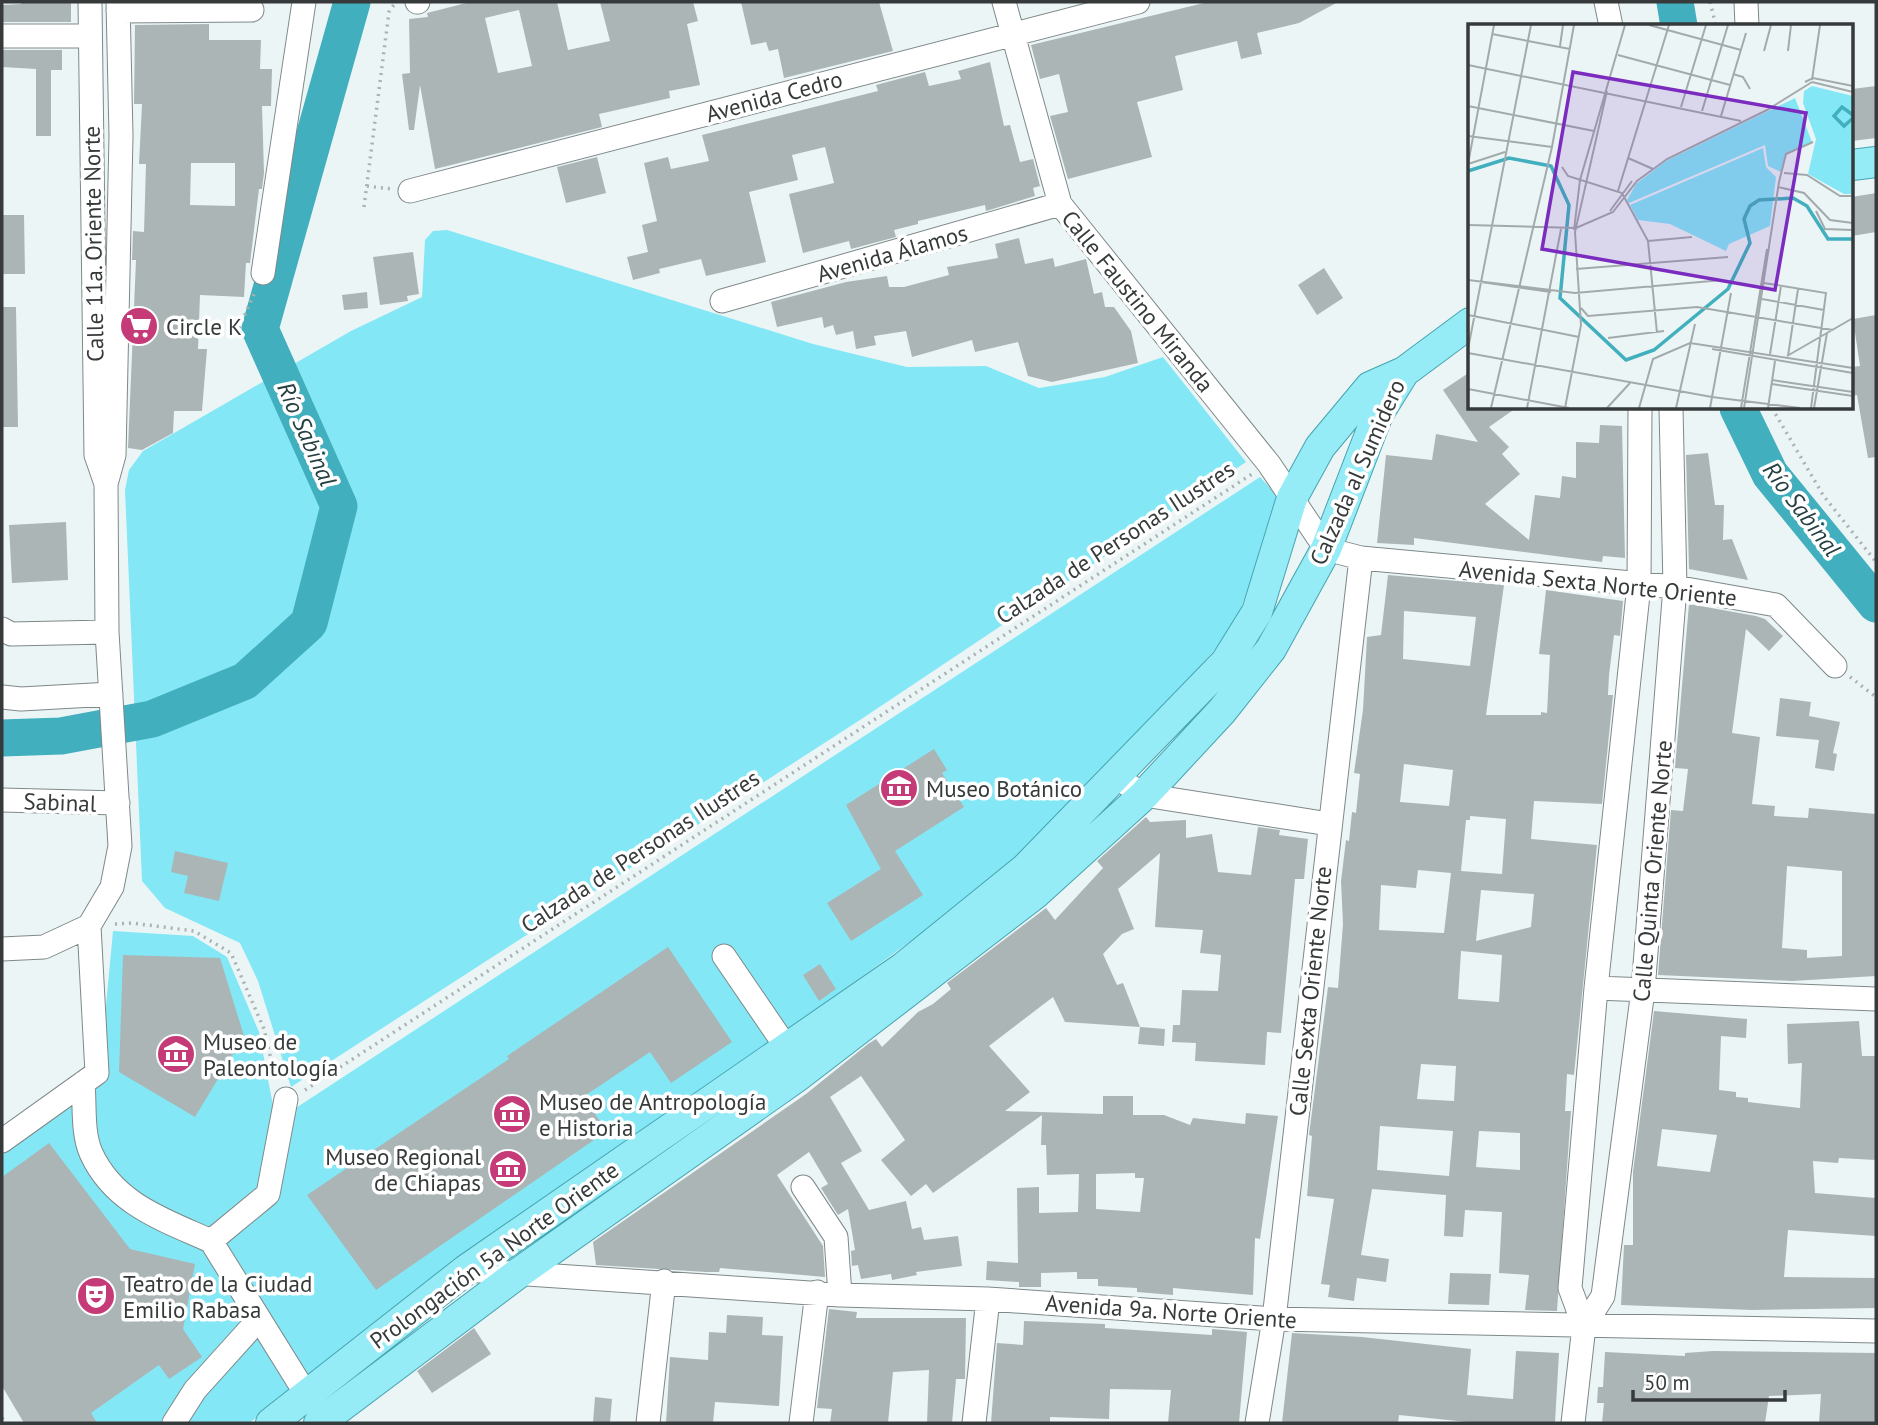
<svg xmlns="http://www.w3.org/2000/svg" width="1878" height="1425" viewBox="0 0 1878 1425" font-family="'PT Sans',sans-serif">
<rect width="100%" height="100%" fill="#ecf5f6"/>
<path fill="#83e7f6" d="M 447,230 L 813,344 L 907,367 L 986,366 L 1039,388 L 1105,377 L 1163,357 L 1246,462 L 860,720 L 291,1087 L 258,981 L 240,943 L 165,908 L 142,881 L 125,490 L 129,470 L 143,451 L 351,331 L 422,297 L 425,240 L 433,231 Z
M 1260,477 L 1282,501 L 1232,631 L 1025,858 L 249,1423 L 44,1423 L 2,1356 L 2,1147 L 99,1080 L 113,931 L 193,936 L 227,957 L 259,1032 L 276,1121 Z"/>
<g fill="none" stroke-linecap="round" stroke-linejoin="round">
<path stroke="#41afbd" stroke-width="37" d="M 1675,2 L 1679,26
M 1738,408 L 1770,474 L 1876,604
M 2,738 L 61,736 L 152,719 L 245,681 L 309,623 L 339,506 L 260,329 L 352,2"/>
</g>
<path fill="#acb5b6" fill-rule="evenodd" d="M 21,2 L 71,2 L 71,22 L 2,22 L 2,5 L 21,4 Z
M 470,2 L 557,2 L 568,50 L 610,41 L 600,2 L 693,2 L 698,21 L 687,24 L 700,85 L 669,91 L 670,98 L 599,114 L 602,127 L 435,169 L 420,85 L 414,130 L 409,130 L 402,74 L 410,73 L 409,19 L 428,17 L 427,13 ZM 519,10 L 532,66 L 498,73 L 485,18 Z
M 741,2 L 879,2 L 893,51 L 784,78 L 778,49 L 769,51 L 766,42 L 751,45 Z
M 1208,2 L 1338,2 L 1299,23 L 1257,33 L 1262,54 L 1241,59 L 1237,41 L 1175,56 L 1183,90 L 1137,102 L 1152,157 L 1068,179 L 1050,116 L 1068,112 L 1059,74 L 1040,79 L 1031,45 Z
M 209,24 L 209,40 L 261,40 L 260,69 L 272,69 L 271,106 L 262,106 L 264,173 L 262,189 L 259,189 L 250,263 L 246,263 L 244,297 L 200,295 L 198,349 L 207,349 L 202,411 L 174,411 L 173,433 L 142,450 L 128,448 L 136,260 L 132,260 L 133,231 L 144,232 L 146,164 L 139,164 L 142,104 L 134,104 L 135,25 ZM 191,163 L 235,163 L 235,206 L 190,205 Z
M 2,50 L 62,50 L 62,70 L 51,70 L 51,136 L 36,136 L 36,69 L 2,67 Z
M 990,62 L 1004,126 L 1010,125 L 1020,162 L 1033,159 L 1040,186 L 1033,188 L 1035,196 L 986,211 L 985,205 L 918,221 L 918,224 L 894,230 L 896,237 L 851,249 L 849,241 L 803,253 L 789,194 L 834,183 L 825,147 L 792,155 L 798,180 L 749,192 L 766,262 L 706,276 L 701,259 L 659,269 L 660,273 L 633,280 L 627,257 L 648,252 L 642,225 L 657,221 L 644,163 L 668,157 L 671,169 L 709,161 L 702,135 L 878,91 L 876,85 L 925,72 L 929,86 L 961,79 L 958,71 Z
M 1876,86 L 1876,138 L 1852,141 L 1852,89 Z
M 597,157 L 606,193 L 566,203 L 557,167 Z
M 1876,193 L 1876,232 L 1852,236 L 1852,197 Z
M 2,215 L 24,215 L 25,274 L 2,274 Z
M 1019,238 L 1025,264 L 1053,258 L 1055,267 L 1086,259 L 1094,294 L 1102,292 L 1105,307 L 1114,307 L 1131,331 L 1138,363 L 1052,382 L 1028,376 L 1018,342 L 975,352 L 972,340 L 912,357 L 906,331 L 874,336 L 876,345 L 856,349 L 853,331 L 836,335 L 833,325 L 824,328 L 822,317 L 777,327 L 771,302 L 846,282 L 887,276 L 889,287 L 904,287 L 949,275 L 947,267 L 998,258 L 995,244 Z
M 413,252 L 419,294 L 407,296 L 408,301 L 380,305 L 373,257 Z
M 1324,268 L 1343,298 L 1317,315 L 1298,285 Z
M 367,292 L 368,308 L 344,310 L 342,295 Z
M 2,307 L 16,307 L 18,427 L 2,427 Z
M 1876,315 L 1876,457 L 1868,458 L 1857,395 L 1852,396 L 1852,367 L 1860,366 L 1853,319 Z
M 1470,372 L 1470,408 L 1516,408 L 1489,427 L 1509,447 L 1502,454 L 1520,474 L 1485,504 L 1529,540 L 1535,495 L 1560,498 L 1562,476 L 1576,478 L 1576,442 L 1599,443 L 1600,425 L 1622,426 L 1625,558 L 1603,556 L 1602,562 L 1414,538 L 1414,545 L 1377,543 L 1386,455 L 1432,460 L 1436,434 L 1478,442 L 1443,390 Z
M 1708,453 L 1715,505 L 1724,505 L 1723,540 L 1732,539 L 1748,580 L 1689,569 L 1686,455 Z
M 66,522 L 68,580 L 12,583 L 9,525 Z
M 1388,575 L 1504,585 L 1486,715 L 1541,715 L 1541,712 L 1547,713 L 1550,655 L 1539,654 L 1546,590 L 1623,601 L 1620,636 L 1614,635 L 1609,675 L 1608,695 L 1613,695 L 1602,804 L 1534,801 L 1531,839 L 1597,845 L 1574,1075 L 1567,1074 L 1565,1111 L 1571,1111 L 1557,1311 L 1525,1310 L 1529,1275 L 1499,1273 L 1502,1212 L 1465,1210 L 1463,1237 L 1444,1236 L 1446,1195 L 1372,1189 L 1361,1255 L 1389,1259 L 1386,1282 L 1357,1278 L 1354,1301 L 1328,1297 L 1330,1285 L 1321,1284 L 1334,1199 L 1307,1196 L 1312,1136 L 1309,1135 L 1328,987 L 1338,988 L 1343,924 L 1341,881 L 1346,840 L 1349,841 L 1352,812 L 1356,813 L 1360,774 L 1354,773 L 1363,710 L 1367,637 L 1381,635 ZM 1404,611 L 1476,617 L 1470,666 L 1403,659 ZM 1404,764 L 1453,770 L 1449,806 L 1400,802 ZM 1470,816 L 1506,819 L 1502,874 L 1461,871 L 1466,820 L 1470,820 ZM 1418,870 L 1451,873 L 1444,933 L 1379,930 L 1381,885 L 1416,888 ZM 1481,890 L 1534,894 L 1531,927 L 1476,941 ZM 1461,951 L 1502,955 L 1499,1002 L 1458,999 ZM 1421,1064 L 1456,1066 L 1454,1101 L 1417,1099 ZM 1380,1126 L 1453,1131 L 1449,1176 L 1377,1170 ZM 1479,1131 L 1520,1133 L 1520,1170 L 1476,1167 Z
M 1689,604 L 1756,616 L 1765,619 L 1783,636 L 1769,651 L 1746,629 L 1732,733 L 1760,737 L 1752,804 L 1775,806 L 1774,816 L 1808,818 L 1809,808 L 1876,814 L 1876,976 L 1792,981 L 1658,975 L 1671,810 L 1683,811 L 1688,769 L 1675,768 ZM 1787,866 L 1842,871 L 1842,956 L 1807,958 L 1807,950 L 1782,948 Z
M 1780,698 L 1811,702 L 1809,716 L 1840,722 L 1833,753 L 1837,754 L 1834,771 L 1815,768 L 1819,740 L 1776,736 Z
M 934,749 L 947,770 L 942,773 L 964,807 L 895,851 L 923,895 L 851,941 L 827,903 L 881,869 L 846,805 Z
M 1146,817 L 1150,822 L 1186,820 L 1186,838 L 1212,834 L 1218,872 L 1251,875 L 1258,827 L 1280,830 L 1279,835 L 1308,839 L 1304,879 L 1295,879 L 1281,1033 L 1267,1032 L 1265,1065 L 1195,1061 L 1196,1043 L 1172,1042 L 1173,1025 L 1180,1025 L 1182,990 L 1218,991 L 1221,955 L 1200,953 L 1203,930 L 1155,927 L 1160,853 L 1118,889 L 1134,929 L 1122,934 L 1103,954 L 1117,985 L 1123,983 L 1140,1027 L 1165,1029 L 1164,1046 L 1138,1044 L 1140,1027 L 1065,1022 L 1053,997 L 989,1046 L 1030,1092 L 1005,1111 L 1103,1114 L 1103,1096 L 1133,1096 L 1133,1115 L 1164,1115 L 1190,1125 L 1193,1118 L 1245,1124 L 1246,1113 L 1278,1116 L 1260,1239 L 1255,1238 L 1253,1295 L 1173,1288 L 1173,1295 L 1137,1292 L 1137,1288 L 1098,1286 L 1098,1279 L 1077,1279 L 1077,1272 L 1041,1273 L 1041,1287 L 1019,1287 L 1019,1282 L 986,1280 L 987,1261 L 1018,1263 L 1017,1188 L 1039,1187 L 1039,1213 L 1078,1212 L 1079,1174 L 1047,1175 L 1046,1145 L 1041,1145 L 1042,1115 L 933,1193 L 926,1184 L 911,1196 L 881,1160 L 905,1140 L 861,1076 L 830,1097 L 862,1151 L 841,1163 L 869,1210 L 906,1201 L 912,1229 L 921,1227 L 924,1240 L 958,1236 L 962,1266 L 916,1272 L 917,1275 L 892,1280 L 891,1274 L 861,1279 L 858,1265 L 852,1266 L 851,1251 L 855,1250 L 848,1209 L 838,1215 L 821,1188 L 828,1184 L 809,1152 L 777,1175 L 823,1246 L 825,1277 L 720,1268 L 719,1272 L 706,1272 L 596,1265 L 593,1242 L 806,1094 L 868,1044 L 876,1039 L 882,1047 L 918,1012 L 933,1004 L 951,989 L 947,983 L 1046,908 L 1055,920 L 1103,868 L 1097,861 ZM 1135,1173 L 1135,1178 L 1144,1178 L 1140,1212 L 1096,1209 L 1096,1174 Z
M 175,851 L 228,863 L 219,901 L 184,893 L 188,876 L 171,872 Z
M 668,947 L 732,1042 L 671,1083 L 650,1052 L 583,1097 L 607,1131 L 376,1290 L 307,1195 L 509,1059 L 507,1056 Z
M 123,955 L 220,958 L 244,1036 L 195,1117 L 119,1072 Z
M 820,964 L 836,989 L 819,1001 L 803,975 Z
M 1654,1011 L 1747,1019 L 1746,1038 L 1721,1036 L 1719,1090 L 1736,1092 L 1736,1097 L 1748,1098 L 1748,1102 L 1800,1108 L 1802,1063 L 1788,1064 L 1787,1024 L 1859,1021 L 1862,1056 L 1876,1056 L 1876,1160 L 1839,1158 L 1838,1163 L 1813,1161 L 1815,1193 L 1876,1198 L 1876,1236 L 1788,1230 L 1784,1277 L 1876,1278 L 1876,1308 L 1752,1310 L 1621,1305 L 1624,1245 L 1633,1245 L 1633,1172 ZM 1662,1129 L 1717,1135 L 1710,1172 L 1657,1166 Z
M 49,1143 L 130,1249 L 195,1264 L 183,1329 L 202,1357 L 169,1379 L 159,1365 L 91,1413 L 97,1423 L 24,1423 L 2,1386 L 2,1177 Z
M 1450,1273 L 1491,1274 L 1489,1305 L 1448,1304 Z
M 829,1309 L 857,1312 L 856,1318 L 966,1318 L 965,1379 L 956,1379 L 952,1423 L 927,1423 L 929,1370 L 893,1372 L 888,1423 L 830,1423 L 832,1409 L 817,1408 Z
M 727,1315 L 763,1317 L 762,1335 L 783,1336 L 779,1406 L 715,1402 L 713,1423 L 666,1423 L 670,1357 L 708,1360 L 709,1332 L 726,1333 Z
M 1024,1321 L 1105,1324 L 1105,1328 L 1212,1335 L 1212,1329 L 1247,1332 L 1239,1423 L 1168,1423 L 1171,1390 L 1110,1389 L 1109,1419 L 1050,1417 L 1050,1423 L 991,1423 L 997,1343 L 1023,1345 Z
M 474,1328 L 491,1354 L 432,1393 L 417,1371 Z
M 1292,1333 L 1362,1337 L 1471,1349 L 1467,1395 L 1513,1399 L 1516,1351 L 1559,1353 L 1555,1423 L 1477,1423 L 1399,1415 L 1398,1423 L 1282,1423 Z
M 1713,1351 L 1876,1353 L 1876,1423 L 1819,1423 L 1821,1394 L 1769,1396 L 1765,1423 L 1602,1423 L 1604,1403 L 1597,1403 L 1598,1387 L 1603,1387 L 1605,1352 L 1685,1356 L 1685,1353 Z
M 595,1397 L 612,1399 L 610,1423 L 593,1423 Z"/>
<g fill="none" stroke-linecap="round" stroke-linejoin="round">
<defs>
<path id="minor" d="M 90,2 L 96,455 L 106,484
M 417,2 L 418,2
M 1004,2 L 1060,204 L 1269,464 L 1326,549 L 1361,558 L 1675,587 L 1776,605 L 1835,666
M 1606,2 L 1611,26
M 1746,2 L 1747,26
M 118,11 L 252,10
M 2,36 L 90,36
M 410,191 L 1138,2
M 263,273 L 304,2
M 722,301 L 1060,204
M 2,629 L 11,634 L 107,632
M 2,697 L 21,699 L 111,694
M 1116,777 L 1144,795 L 1329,824
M 2,800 L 118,803
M 89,926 L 112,887 L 120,846 L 107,632 L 106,484 L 114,455 L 121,136 L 118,2
M 2,949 L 44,947 L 89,926
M 724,956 L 795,1060
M 1596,988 L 1876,999
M 83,1083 C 85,1104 82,1133 91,1153 C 114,1204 164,1220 211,1241
M 286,1099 L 268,1194 L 211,1241 L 306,1394
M 2,1141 L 97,1073 L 89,926
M 803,1187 L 836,1237 L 840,1295
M 466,1270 L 840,1295 L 988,1299 L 1274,1319 L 1876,1331
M 1584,1326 L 1570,1288 L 1596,988 L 1639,585 L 1640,408
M 174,1423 L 195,1390 L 259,1319
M 648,1423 L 664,1281
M 801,1423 L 817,1292
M 974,1423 L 988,1299
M 1257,1423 L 1274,1319 L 1361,558
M 1573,1423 L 1584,1326 L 1603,1296 L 1643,990 L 1675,587 L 1671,408"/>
<path id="major" d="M 1852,165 L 1876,162
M 271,1423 L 466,1270 L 904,967 L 1025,869 L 1226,662 L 1257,612 L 1292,498 L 1320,447 L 1370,387 L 1404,372 L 1470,323
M 319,1423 L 520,1272 L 795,1078 L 1036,893 L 1144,795 L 1222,711 L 1271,649 L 1326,549 L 1378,414 L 1404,372"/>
</defs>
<use href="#minor" stroke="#7f8889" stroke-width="25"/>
<use href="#major" stroke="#46a4b0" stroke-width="32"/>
<path stroke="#aab1b1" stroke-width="3.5" stroke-dasharray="2 5" stroke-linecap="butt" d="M 1710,2 L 1716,26
M 367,186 L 391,189
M 364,207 L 389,12 L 395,3
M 239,328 L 255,292
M 1772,408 L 1823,495 L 1876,562
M 1850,677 L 1876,697
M 115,924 L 132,923 L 194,931 L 231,953 L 264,1029 L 276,1081
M 305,1090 L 1252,474
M 2,1418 L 6,1423"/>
<use href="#minor" stroke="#fff" stroke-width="23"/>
<use href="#major" stroke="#95ebf6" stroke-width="30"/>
</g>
<defs>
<symbol id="supermarket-disc" viewBox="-11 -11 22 22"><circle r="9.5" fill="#c43b77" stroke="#fff"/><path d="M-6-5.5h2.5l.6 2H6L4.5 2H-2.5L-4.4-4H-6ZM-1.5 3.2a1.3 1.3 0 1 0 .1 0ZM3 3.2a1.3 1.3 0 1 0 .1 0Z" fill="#fff"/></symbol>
<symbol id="museum-disc" viewBox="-11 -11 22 22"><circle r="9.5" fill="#c43b77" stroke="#fff"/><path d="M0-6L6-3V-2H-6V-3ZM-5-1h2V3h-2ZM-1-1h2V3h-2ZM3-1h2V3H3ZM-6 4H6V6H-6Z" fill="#fff"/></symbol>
<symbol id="theatre-disc" viewBox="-11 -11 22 22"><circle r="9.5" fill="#c43b77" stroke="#fff"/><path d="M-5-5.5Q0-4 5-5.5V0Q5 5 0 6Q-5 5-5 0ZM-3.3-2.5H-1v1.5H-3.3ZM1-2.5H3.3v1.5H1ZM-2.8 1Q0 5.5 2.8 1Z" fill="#fff"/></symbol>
</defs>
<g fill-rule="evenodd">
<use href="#supermarket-disc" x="117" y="304" width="44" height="44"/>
<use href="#museum-disc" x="877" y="766" width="44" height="44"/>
<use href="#museum-disc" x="154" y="1032" width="44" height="44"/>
<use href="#museum-disc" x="490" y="1092" width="44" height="44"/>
<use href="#museum-disc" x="486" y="1147" width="44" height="44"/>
<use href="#theatre-disc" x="74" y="1274" width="44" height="44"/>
</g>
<g text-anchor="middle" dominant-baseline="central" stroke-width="7" stroke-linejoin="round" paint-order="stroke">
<g font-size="23" fill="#363a3a" stroke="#fff">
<text transform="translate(774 96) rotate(-15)">Avenida Cedro</text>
<text transform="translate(93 244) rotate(-91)">Calle 11a. Oriente Norte</text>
<text transform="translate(892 253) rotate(-16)">Avenida Álamos</text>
<text transform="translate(1138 301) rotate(51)">Calle Faustino Miranda</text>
<text transform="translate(1357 472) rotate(-66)">Calzada al Sumidero</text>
<text transform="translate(1115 542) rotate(-33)">Calzada de Personas Ilustres</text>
<text transform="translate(1598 583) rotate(6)">Avenida Sexta Norte Oriente</text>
<text transform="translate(60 802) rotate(2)">Sabinal</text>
<text transform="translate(640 851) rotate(-33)">Calzada de Personas Ilustres</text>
<text transform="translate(1652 871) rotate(-85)">Calle Quinta Oriente Norte</text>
<text transform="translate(1310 991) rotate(-84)">Calle Sexta Oriente Norte</text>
<text transform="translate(494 1255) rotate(-36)">Prolongación 5a Norte Oriente</text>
<text transform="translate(1171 1311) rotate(4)">Avenida 9a. Norte Oriente</text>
</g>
<g font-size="23" fill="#363a3a" stroke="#fff" text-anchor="start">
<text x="166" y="326">Circle K</text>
<text x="926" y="788">Museo Botánico</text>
<text x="203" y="1041">Museo de<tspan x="203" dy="26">Paleontología</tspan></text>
<text x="539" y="1101">Museo de Antropología<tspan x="539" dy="26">e Historia</tspan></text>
<text x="481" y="1156" text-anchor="end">Museo Regional<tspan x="481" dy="26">de Chiapas</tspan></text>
<text x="123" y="1283">Teatro de la Ciudad<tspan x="123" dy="26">Emilio Rabasa</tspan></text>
</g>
<g font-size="24" font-style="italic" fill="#263f42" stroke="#fff">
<text transform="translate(307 434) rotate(66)">Río Sabinal</text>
<text transform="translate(1802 509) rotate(53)">Río Sabinal</text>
</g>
</g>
<g transform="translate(1468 24)">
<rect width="385" height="385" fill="#ecf5f6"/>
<path d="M 344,62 L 385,72 L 385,170 L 376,170 L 340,150 L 348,115 L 335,79 L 336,67 ZM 327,74 L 344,118 L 318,130 L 313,148 L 300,142 L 297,121 L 161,179 L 159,176 L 168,160 L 198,137 ZM 295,124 L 298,143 L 308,153 L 302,202 L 261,220 L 258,227 L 202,200 L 170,196 L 162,181 Z" fill="#83e7f6"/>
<path fill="none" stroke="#41afbd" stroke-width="3.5" d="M 385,91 L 374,83 L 366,92 L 376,102 L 385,94M 0,147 L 41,134 L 83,142 L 101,181 L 92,274 L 158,336 L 186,326 L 260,265 L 282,219 L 276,195 L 282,182 L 291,176 L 325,174 L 339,182 L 360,215 L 385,215"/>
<path fill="none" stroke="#a3aaab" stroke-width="2" d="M 181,1 L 273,26M 24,10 L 102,25M 92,22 L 95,1M 296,27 L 303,1M 320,27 L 323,1M 150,31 L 262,61M 0,41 L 273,97M 265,50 L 275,53 L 282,65M 344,56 L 352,1M 337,58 L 345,54 L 385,62M 344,58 L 385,68M 0,82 L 126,107M 213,83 L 238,1M 234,87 L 260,1M 253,92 L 278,9M 0,112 L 84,123M 160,134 L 185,145M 0,140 L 26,1M 0,140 L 37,128M 94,143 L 100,152 L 154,169 L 180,217 L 189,309M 316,149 L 339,151 L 372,172 L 385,172M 310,163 L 336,169 L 362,196 L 385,199M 150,167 L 201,1M 142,187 L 164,157M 348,187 L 357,205 L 385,206M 0,201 L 108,204 L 145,188 L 169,157 L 199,135 L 299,86 L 344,58M 106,206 L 112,156 L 157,1M 180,217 L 224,213M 108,245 L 260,233M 0,256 L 107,269 L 255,256M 13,258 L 83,268M 296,259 L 358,269 L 343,384M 294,275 L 356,286M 113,284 L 120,292 L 229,283 L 365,306M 0,291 L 111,313M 140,314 L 196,307M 0,325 L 63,1M 244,325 L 385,349M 0,329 L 244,373 L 332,384M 302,330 L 313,262M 319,332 L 385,294M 320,332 L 330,265M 304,356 L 385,368M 304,360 L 385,372M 0,365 L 101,384M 23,384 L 84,123 L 106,1M 59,384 L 93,205M 97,384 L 113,301 L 107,208 L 139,67M 139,384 L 162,359M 171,384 L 185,335 L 222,319 L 385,344M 208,384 L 227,300M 242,384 L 263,269M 273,384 L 299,225M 276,384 L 311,158 L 318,130 L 345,118M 300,384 L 307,337M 346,384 L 359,309"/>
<path fill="#7b2cbf" fill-opacity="0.15" stroke="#7b2cbf" stroke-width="3.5" d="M 105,48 L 338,89 L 307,266 L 74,225 Z"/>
<rect width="385" height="385" fill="none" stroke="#363a3a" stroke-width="3.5"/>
</g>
<rect width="1878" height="1425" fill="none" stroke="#363a3a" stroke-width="7"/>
<path d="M1633 1390v10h152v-10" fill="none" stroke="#363a3a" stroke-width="3.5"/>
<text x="1644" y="1390" font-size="21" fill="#363a3a" stroke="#ffffff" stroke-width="5" paint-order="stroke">50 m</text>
</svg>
